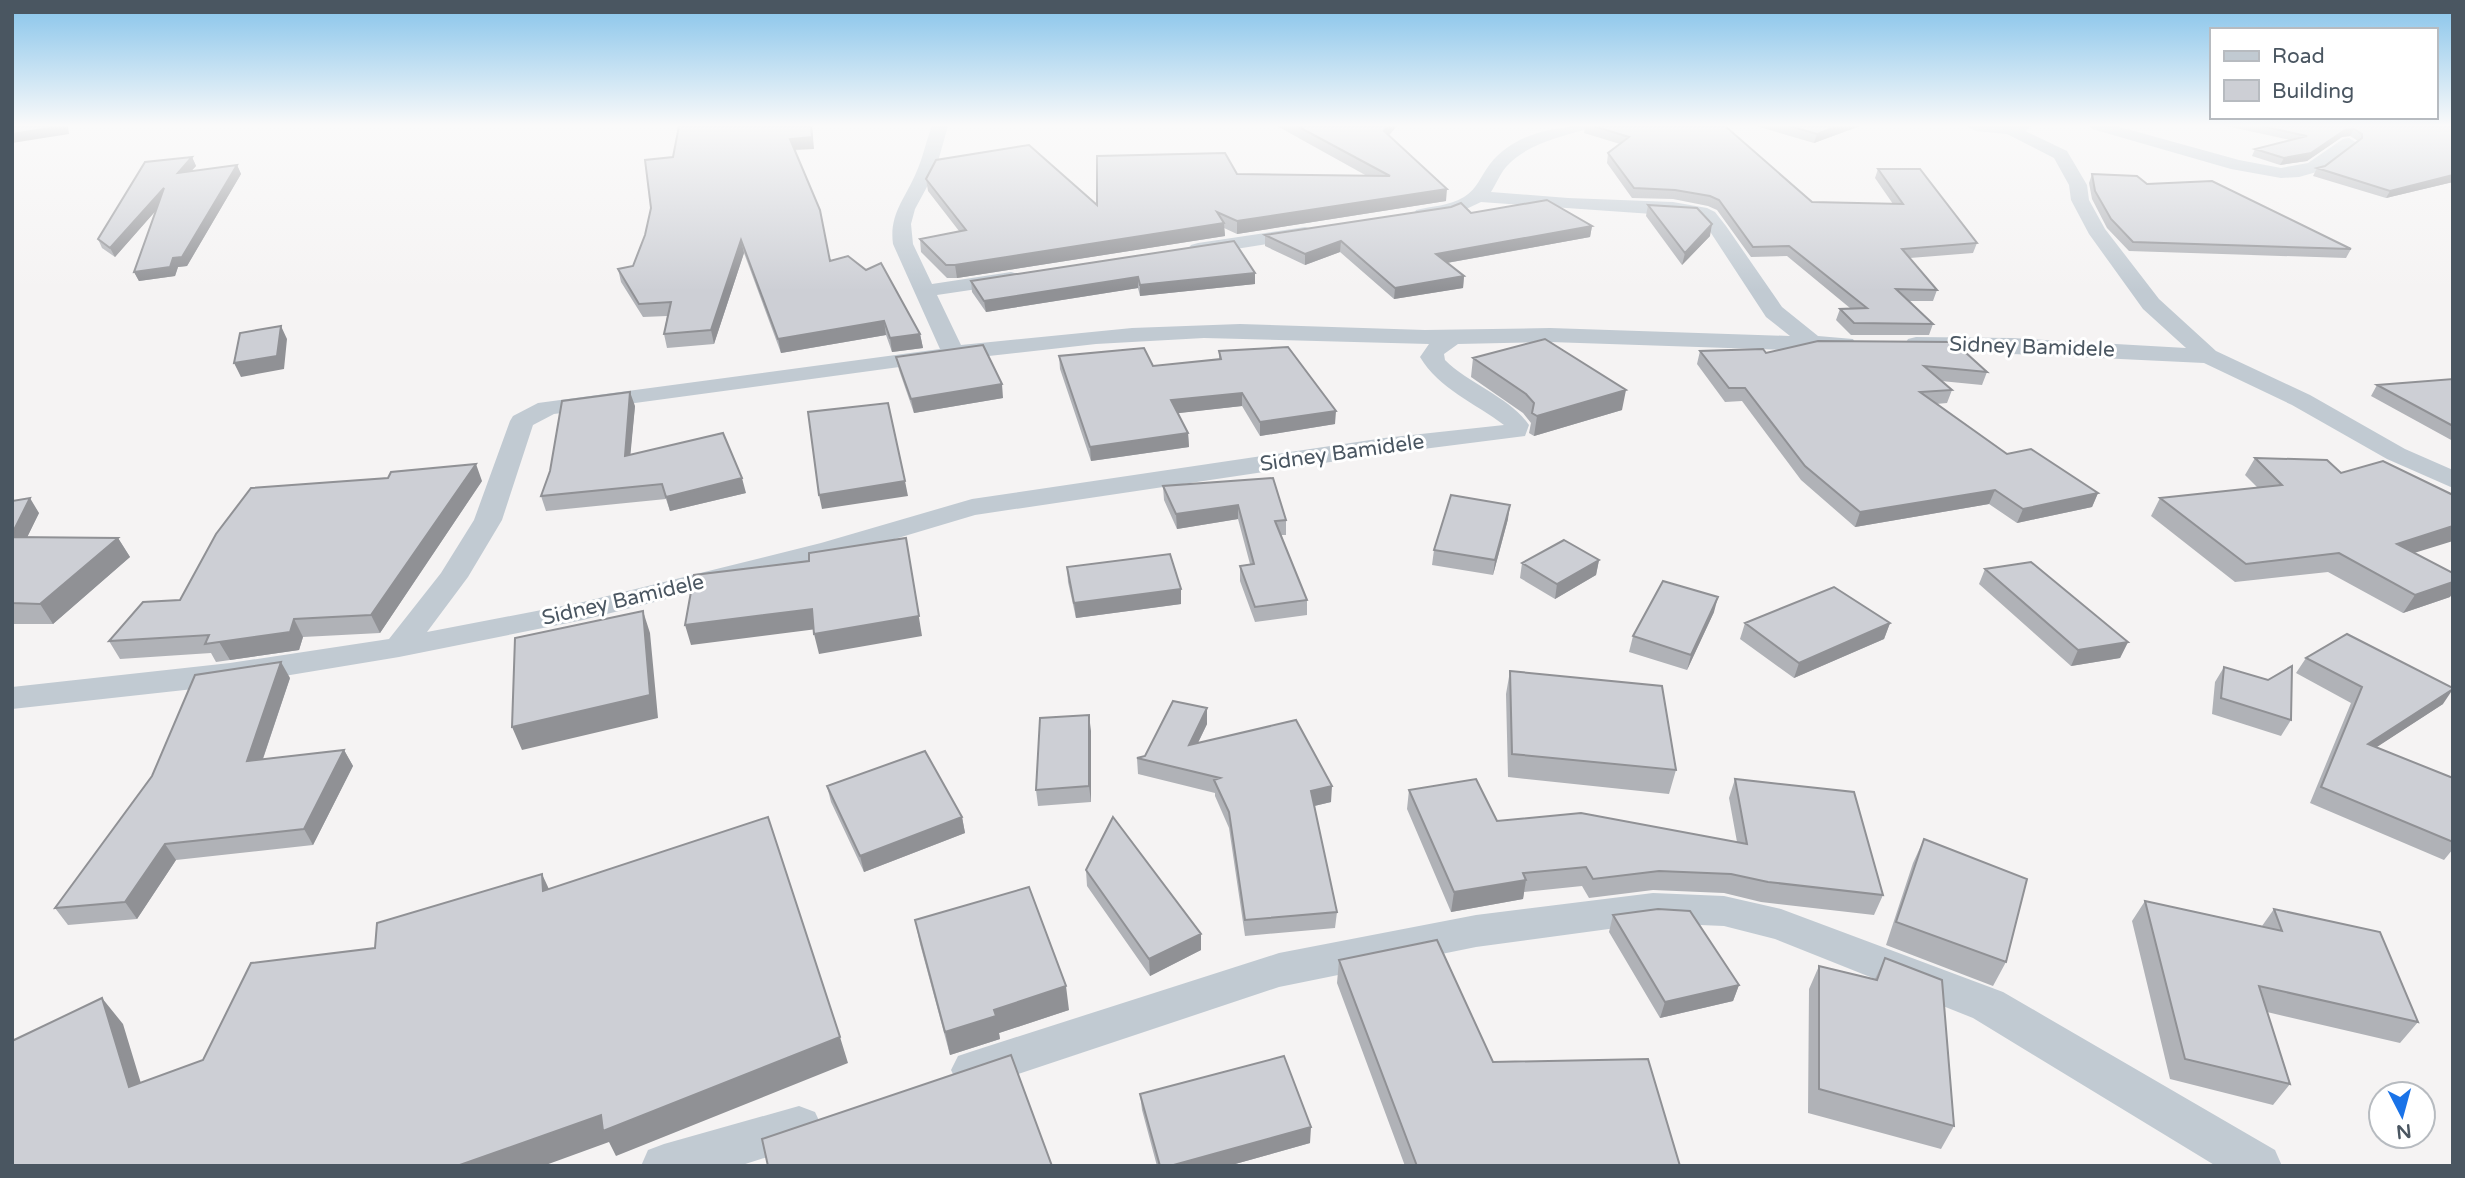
<svg xmlns="http://www.w3.org/2000/svg" width="2465" height="1178" viewBox="0 0 2465 1178" font-family="'Varela Round',sans-serif">
<rect width="100%" height="100%" fill="#f5f3f3"/>
<g fill="none" stroke-linecap="round" stroke-linejoin="round">
<path fill="#c1cad2" fill-rule="evenodd" d="M 932,126 L 948,126 L 935,172 L 915,209 L 911,224 L 913,244 L 932,284 L 1011,272 L 1018,274 L 1021,278 L 1018,282 L 1011,284 L 937,295 L 961,345 L 1132,328 L 1240,324 L 1425,330 L 1550,328 L 1790,336 L 1766,317 L 1711,233 L 1701,220 L 1695,217 L 1481,202 L 1462,211 L 1423,220 L 1414,214 L 1416,210 C 1432,206 1449,206 1464,197 C 1477,189 1481,176 1490,164 C 1513,134 1555,126 1589,126 L 1587,129 C 1559,137 1525,145 1506,167 C 1500,174 1496,184 1491,192 L 1568,198 L 1673,202 L 1707,208 L 1715,212 L 1726,226 L 1782,307 L 1818,336 L 1853,339 L 1856,344 L 1853,349 L 1814,351 L 1550,342 L 1458,344 L 1444,354 L 1445,360 C 1469,384 1511,398 1529,425 L 1525,436 L 1384,454 L 975,515 L 841,555 L 583,620 L 399,657 L 230,685 L 12,709 L 12,687 L 230,663 L 389,639 L 441,573 L 474,520 L 510,421 L 513,416 L 538,403 L 940,349 L 893,244 C 889,214 905,199 916,173 C 923,158 926,141 932,126 ZM 1204,338 L 1429,344 L 1420,357 C 1439,389 1475,403 1504,425 L 1384,438 L 972,499 L 821,543 L 583,602 L 427,632 L 468,577 L 502,520 L 533,425 L 554,414 L 936,362 L 945,358 L 953,360 L 1096,344 Z
M 1967,126 L 2031,126 L 2025,131 L 2067,151 L 2087,185 L 2089,200 L 2105,229 L 2159,299 L 2216,351 L 2310,395 L 2405,449 L 2453,470 L 2453,488 L 2387,459 L 2292,405 L 2204,363 L 1908,349 L 1905,344 L 1908,339 L 1916,337 L 2012,338 L 2186,348 L 2143,309 L 2089,234 L 2071,200 L 2069,185 L 2054,158 L 2007,134 L 1975,131 Z
M 2090,126 L 2116,126 L 2239,160 L 2281,168 L 2308,163 L 2343,139 L 2349,138 L 2357,143 L 2320,171 L 2299,177 L 2281,178 L 2231,169 L 2092,129 Z
M 1305,227 L 1312,229 L 1315,233 L 1312,237 L 1198,255 L 1191,253 L 1188,249 L 1191,245 L 1198,243 Z
M 1653,893 L 1724,896 L 1781,909 L 2003,992 L 2275,1150 L 2282,1166 L 2216,1166 L 1973,1018 L 1775,939 L 1724,926 L 1653,923 L 1476,947 L 1279,987 L 973,1089 L 958,1084 L 951,1070 L 958,1056 L 973,1051 L 1279,953 L 1476,915 Z
M 799,1106 L 815,1112 L 822,1127 L 815,1142 L 739,1166 L 641,1166 L 648,1150 L 664,1144 Z"/>
</g>
<path fill="#b0b2b7" d="M 1277,126 L 1397,126 L 1389,135 L 1446,201 L 1237,234 L 1224,228 L 1225,236 L 957,278 L 947,278 L 921,252 L 920,239 L 959,231 L 928,191 L 926,179 L 1097,205 L 1237,174 L 1367,176 Z
M 1585,126 L 1725,126 L 1812,202 L 1893,204 L 1875,178 L 1878,169 L 1977,243 L 1973,253 L 1910,258 L 1937,290 L 1933,301 L 1908,301 L 1933,324 L 1929,335 L 1851,335 L 1836,320 L 1840,309 L 1850,308 L 1787,256 L 1751,257 L 1717,210 L 1708,206 L 1673,199 L 1632,198 L 1607,163 L 1608,153 L 1620,144 L 1584,133 Z
M 1756,126 L 1860,126 L 1814,143 Z
M 2226,126 L 2453,126 L 2453,182 L 2386,198 L 2313,176 L 2317,168 L 2325,166 L 2358,141 L 2350,136 L 2342,137 L 2307,161 L 2280,165 L 2252,156 L 2255,149 L 2290,140 Z
M 814,149 L 795,150 L 830,261 L 920,334 L 923,348 L 892,352 L 886,335 L 781,353 L 744,253 L 714,344 L 667,348 L 664,334 L 667,316 L 643,317 L 621,282 L 618,269 L 633,266 L 645,235 L 651,208 L 645,160 Z
M 192,157 L 196,166 L 191,171 L 237,165 L 241,174 L 187,266 L 178,267 L 175,276 L 139,281 L 134,272 L 156,210 L 115,257 L 102,248 L 98,239 Z
M 2092,174 L 2351,249 L 2346,258 L 2129,251 L 2107,228 L 2092,199 L 2089,183 Z
M 1648,205 L 1710,236 L 1682,265 L 1646,216 Z
M 1471,213 L 1592,226 L 1590,237 L 1447,263 L 1464,276 L 1463,288 L 1394,299 L 1340,252 L 1305,265 L 1265,246 L 1265,235 Z
M 1234,241 L 1255,284 L 1140,296 L 1138,288 L 986,312 L 972,292 L 971,281 Z
M 1818,341 L 1987,372 L 1982,385 L 1941,381 L 1952,390 L 1947,403 L 1936,404 L 2007,454 L 2098,493 L 2092,507 L 2017,523 L 1989,504 L 1855,527 L 1801,480 L 1742,401 L 1725,402 L 1697,364 L 1700,351 L 1766,353 Z
M 1219,351 L 1335,424 L 1260,436 L 1242,406 L 1178,413 L 1188,433 L 1189,447 L 1091,461 L 1060,369 L 1059,356 L 1153,366 L 1219,360 Z
M 896,357 L 1003,398 L 914,413 L 899,370 Z
M 1473,358 L 1622,410 L 1534,436 L 1529,433 L 1531,423 L 1523,413 L 1471,377 Z
M 2453,379 L 2453,441 L 2371,396 L 2377,385 Z
M 635,406 L 630,454 L 746,493 L 670,511 L 666,499 L 546,511 L 541,496 Z
M 2255,458 L 2414,553 L 2450,597 L 2403,613 L 2328,572 L 2235,582 L 2151,516 L 2160,498 L 2258,488 L 2245,475 Z
M 1273,478 L 1286,520 L 1286,535 L 1281,535 L 1307,600 L 1307,615 L 1255,622 L 1240,581 L 1240,566 L 1250,564 L 1238,519 L 1177,529 L 1164,500 L 1163,486 Z
M 482,481 L 380,633 L 303,637 L 299,650 L 216,662 L 211,653 L 120,659 L 109,641 L 180,600 Z
M 12,501 L 39,513 L 27,537 L 118,538 L 130,557 L 53,624 L 12,624 Z
M 1508,519 L 1493,575 L 1432,565 L 1434,550 Z
M 1599,560 L 1596,575 L 1555,599 L 1520,578 L 1522,563 Z
M 1067,567 L 1181,604 L 1076,618 L 1068,582 Z
M 1985,569 L 2128,642 L 2120,658 L 2071,666 L 1979,584 Z
M 1714,612 L 1687,670 L 1629,652 L 1633,636 Z
M 1745,623 L 1890,623 L 1884,639 L 1794,678 L 1740,639 Z
M 2306,658 L 2443,704 L 2376,747 L 2453,778 L 2453,849 L 2444,860 L 2310,803 L 2351,703 L 2296,673 Z
M 2224,667 L 2291,720 L 2281,736 L 2212,714 L 2215,682 Z
M 1510,671 L 1676,770 L 1669,794 L 1508,777 L 1506,694 Z
M 290,678 L 263,759 L 344,750 L 353,766 L 313,845 L 176,860 L 137,919 L 68,925 L 55,908 Z
M 1207,708 L 1207,724 L 1198,743 L 1331,802 L 1314,806 L 1337,912 L 1335,928 L 1245,936 L 1229,828 L 1215,796 L 1215,793 L 1138,774 L 1137,758 L 1145,756 Z
M 1091,731 L 1091,802 L 1038,806 L 1036,790 Z
M 1735,779 L 1883,895 L 1874,915 L 1761,902 L 1724,893 L 1653,890 L 1589,898 L 1582,886 L 1524,892 L 1523,899 L 1451,912 L 1407,809 L 1409,790 L 1497,821 L 1737,842 L 1729,798 Z
M 827,786 L 962,817 L 965,833 L 864,872 L 831,802 Z
M 1924,839 L 2006,962 L 1993,986 L 1886,945 L 1913,863 Z
M 1086,870 L 1201,934 L 1201,950 L 1150,976 L 1087,886 Z
M 2145,901 L 2262,926 L 2274,909 L 2418,1022 L 2400,1043 L 2267,1012 L 2290,1084 L 2273,1105 L 2170,1079 L 2132,921 Z
M 1613,915 L 1739,985 L 1733,1001 L 1660,1018 L 1609,932 Z
M 915,920 L 1069,1010 L 999,1033 L 1000,1039 L 950,1055 L 920,944 Z
M 1885,958 L 1954,1126 L 1941,1149 L 1808,1113 L 1809,989 L 1819,966 L 1875,979 Z
M 1339,960 L 1493,1062 L 1680,1166 L 1405,1166 L 1337,983 Z
M 1140,1094 L 1310,1143 L 1228,1166 L 1157,1166 L 1142,1110 Z"/>
<path fill="#909195" d="M 62,126 L 68,126 L 69,134 L 12,143 L 12,134 Z
M 811,126 L 812,126 L 814,149 L 792,150 L 790,139 Z
M 1388,126 L 1397,126 L 1383,142 L 1384,131 Z
M 1838,126 L 1860,126 L 1814,143 L 1817,134 Z
M 2354,129 L 2350,136 L 2342,137 L 2307,161 L 2280,165 L 2284,158 L 2345,130 Z
M 192,157 L 196,166 L 182,181 L 178,173 Z
M 237,165 L 241,174 L 187,266 L 178,267 L 175,276 L 139,281 L 134,272 L 173,258 Z
M 2453,175 L 2453,182 L 2386,198 L 2390,191 Z
M 164,188 L 168,197 L 115,257 L 110,248 Z
M 1447,189 L 1446,201 L 1237,234 L 1237,221 Z
M 1224,223 L 1225,236 L 957,278 L 955,265 Z
M 1712,224 L 1710,236 L 1682,265 L 1685,253 Z
M 1592,226 L 1590,237 L 1435,265 L 1436,254 Z
M 741,240 L 744,253 L 714,344 L 711,330 Z
M 1341,241 L 1340,252 L 1305,265 L 1305,254 Z
M 1255,273 L 1255,284 L 1140,296 L 1140,285 Z
M 1464,276 L 1463,288 L 1394,299 L 1395,288 Z
M 1138,277 L 1138,288 L 986,312 L 984,301 Z
M 884,321 L 886,335 L 781,353 L 778,339 Z
M 281,326 L 287,339 L 284,369 L 241,377 L 234,363 Z
M 920,334 L 923,348 L 892,352 L 890,338 Z
M 1002,384 L 1003,398 L 914,413 L 911,399 Z
M 1626,390 L 1622,410 L 1534,436 L 1537,416 Z
M 630,392 L 635,406 L 629,470 L 625,456 Z
M 1242,393 L 1242,406 L 1171,414 L 1171,400 Z
M 1336,411 L 1335,424 L 1260,436 L 1260,422 Z
M 1188,433 L 1189,447 L 1091,461 L 1090,447 Z
M 476,464 L 482,481 L 380,633 L 371,615 Z
M 742,478 L 746,493 L 670,511 L 666,497 Z
M 905,481 L 908,496 L 822,509 L 819,495 Z
M 1995,490 L 1989,504 L 1855,527 L 1860,512 Z
M 2098,493 L 2092,507 L 2017,523 L 2023,509 Z
M 30,498 L 39,513 L 18,556 L 12,558 L 12,534 Z
M 1238,505 L 1238,519 L 1177,529 L 1176,514 Z
M 1510,505 L 1508,519 L 1493,575 L 1495,560 Z
M 2453,526 L 2453,541 L 2385,562 L 2397,544 Z
M 118,538 L 130,557 L 53,624 L 40,604 Z
M 906,538 L 922,636 L 819,654 L 814,634 Z
M 1599,560 L 1596,575 L 1555,599 L 1557,584 Z
M 2453,582 L 2453,593 L 2450,597 L 2403,613 L 2415,595 Z
M 1181,589 L 1181,604 L 1076,618 L 1074,603 Z
M 1718,597 L 1714,612 L 1687,670 L 1691,655 Z
M 812,609 L 817,629 L 691,645 L 685,625 Z
M 643,611 L 650,633 L 658,718 L 522,750 L 512,727 Z
M 294,619 L 303,637 L 299,650 L 230,660 L 219,642 Z
M 1890,623 L 1884,639 L 1794,678 L 1799,663 Z
M 2128,642 L 2120,658 L 2071,666 L 2078,650 Z
M 281,662 L 290,678 L 257,776 L 247,761 Z
M 2453,689 L 2443,704 L 2357,760 L 2368,744 Z
M 1207,708 L 1207,724 L 1189,761 L 1189,745 Z
M 1089,715 L 1091,731 L 1091,802 L 1089,786 Z
M 344,750 L 353,766 L 313,845 L 304,829 Z
M 1332,786 L 1331,802 L 1310,807 L 1311,791 Z
M 962,817 L 965,833 L 864,872 L 860,856 Z
M 165,844 L 176,860 L 137,919 L 125,902 Z
M 542,874 L 554,900 L 543,891 Z
M 1526,880 L 1523,899 L 1451,912 L 1454,892 Z
M 1201,934 L 1201,950 L 1150,976 L 1149,959 Z
M 1739,985 L 1733,1001 L 1660,1018 L 1665,1002 Z
M 1066,986 L 1069,1010 L 999,1033 L 1000,1039 L 950,1055 L 945,1032 L 994,1010 Z
M 102,998 L 123,1024 L 150,1113 L 129,1087 Z
M 840,1037 L 848,1063 L 616,1156 L 609,1142 L 543,1166 L 457,1166 L 601,1115 Z
M 1311,1127 L 1310,1143 L 1228,1166 L 1170,1166 Z"/>
<path fill="#cdcfd5" stroke="#909195" stroke-width="2" d="M 12,126 L 62,126 L 12,134 Z
M 679,126 L 811,126 L 812,137 L 790,139 L 820,210 L 830,261 L 848,256 L 866,270 L 881,263 L 920,334 L 890,338 L 884,321 L 778,339 L 741,240 L 711,330 L 664,334 L 671,302 L 639,304 L 618,269 L 633,266 L 645,235 L 651,208 L 645,160 L 673,157 Z
M 1297,126 L 1388,126 L 1384,131 L 1447,189 L 1237,221 L 1217,212 L 1224,223 L 955,265 L 946,265 L 920,239 L 966,230 L 926,179 L 936,160 L 1029,145 L 1097,205 L 1097,156 L 1225,153 L 1237,174 L 1390,176 Z
M 1593,126 L 1725,126 L 1812,202 L 1903,204 L 1878,169 L 1920,169 L 1977,243 L 1902,249 L 1937,290 L 1896,289 L 1933,324 L 1854,323 L 1840,309 L 1867,308 L 1789,246 L 1753,247 L 1719,200 L 1710,196 L 1675,190 L 1634,188 L 1608,153 L 1629,137 Z
M 1789,126 L 1838,126 L 1817,134 Z
M 2261,126 L 2453,126 L 2453,175 L 2390,191 L 2317,168 L 2325,166 L 2362,138 L 2362,134 L 2354,129 L 2345,130 L 2311,153 L 2284,158 L 2255,149 L 2307,136 Z
M 192,157 L 178,173 L 237,165 L 182,257 L 173,258 L 170,267 L 134,272 L 164,188 L 110,248 L 98,239 L 145,162 Z
M 2092,174 L 2137,176 L 2147,184 L 2212,181 L 2351,249 L 2133,242 L 2111,219 L 2095,191 Z
M 1547,200 L 1592,226 L 1436,254 L 1464,276 L 1395,288 L 1341,241 L 1305,254 L 1265,235 L 1451,207 L 1461,203 L 1471,213 Z
M 1648,205 L 1697,208 L 1712,224 L 1685,253 Z
M 1234,241 L 1255,273 L 1140,285 L 1138,277 L 984,301 L 971,281 Z
M 281,326 L 277,356 L 234,363 L 240,333 Z
M 1545,339 L 1626,390 L 1537,416 L 1532,413 L 1534,403 L 1526,394 L 1473,358 Z
M 1818,341 L 1954,342 L 1987,372 L 1924,366 L 1952,390 L 1920,392 L 2007,454 L 2031,449 L 2098,493 L 2023,509 L 1995,490 L 1860,512 L 1805,466 L 1745,388 L 1729,388 L 1700,351 L 1763,349 L 1766,353 Z
M 983,345 L 1002,384 L 911,399 L 896,357 Z
M 1288,347 L 1336,411 L 1260,422 L 1242,393 L 1171,400 L 1188,433 L 1090,447 L 1059,356 L 1144,348 L 1153,366 L 1221,359 L 1219,351 Z
M 2453,379 L 2453,426 L 2377,385 Z
M 630,392 L 625,456 L 723,433 L 742,478 L 666,497 L 662,484 L 541,496 L 550,471 L 562,401 Z
M 888,403 L 905,481 L 819,495 L 808,412 Z
M 2255,458 L 2327,460 L 2341,473 L 2383,461 L 2453,495 L 2453,526 L 2397,544 L 2453,573 L 2453,582 L 2415,595 L 2339,553 L 2246,564 L 2160,498 L 2282,485 Z
M 476,464 L 371,615 L 294,619 L 290,632 L 205,644 L 209,635 L 109,641 L 143,602 L 180,600 L 216,534 L 251,488 L 388,478 L 391,472 Z
M 1273,478 L 1286,520 L 1275,521 L 1307,600 L 1255,607 L 1240,566 L 1254,564 L 1238,505 L 1176,514 L 1163,486 Z
M 1451,495 L 1510,505 L 1495,560 L 1434,550 Z
M 30,498 L 12,534 L 12,501 Z
M 12,537 L 118,538 L 40,604 L 12,603 Z
M 906,538 L 919,616 L 814,634 L 812,609 L 685,625 L 694,575 L 809,561 L 809,553 Z
M 1564,540 L 1599,560 L 1557,584 L 1522,563 Z
M 1170,554 L 1181,589 L 1074,603 L 1067,567 Z
M 2031,562 L 2128,642 L 2078,650 L 1985,569 Z
M 1663,581 L 1718,597 L 1691,655 L 1633,636 Z
M 1834,587 L 1890,623 L 1799,663 L 1745,623 Z
M 643,611 L 650,695 L 512,727 L 515,638 Z
M 2347,634 L 2453,688 L 2453,689 L 2368,744 L 2453,778 L 2453,842 L 2321,787 L 2362,687 L 2306,658 Z
M 281,662 L 247,761 L 344,750 L 304,829 L 165,844 L 125,902 L 55,908 L 152,776 L 195,675 Z
M 2292,666 L 2291,720 L 2221,698 L 2224,667 L 2268,680 Z
M 1510,671 L 1662,686 L 1676,770 L 1512,754 Z
M 1173,701 L 1207,708 L 1189,745 L 1296,720 L 1332,786 L 1311,791 L 1337,912 L 1245,920 L 1229,812 L 1214,780 L 1220,778 L 1137,758 L 1145,756 Z
M 1089,715 L 1089,786 L 1036,790 L 1040,718 Z
M 925,751 L 962,817 L 860,856 L 827,786 Z
M 1476,779 L 1497,821 L 1581,813 L 1747,844 L 1735,779 L 1854,792 L 1883,895 L 1768,882 L 1731,874 L 1659,871 L 1593,879 L 1586,867 L 1523,873 L 1526,880 L 1454,892 L 1409,790 Z
M 768,817 L 840,1037 L 603,1131 L 601,1115 L 457,1166 L 12,1166 L 12,1041 L 102,998 L 129,1087 L 203,1060 L 251,963 L 375,948 L 377,923 L 542,874 L 543,891 Z
M 1113,817 L 1201,934 L 1149,959 L 1086,870 Z
M 1924,839 L 2027,879 L 2006,962 L 1896,922 Z
M 1029,887 L 1066,986 L 994,1010 L 996,1016 L 945,1032 L 915,920 Z
M 2145,901 L 2282,931 L 2274,909 L 2380,932 L 2418,1022 L 2259,986 L 2290,1084 L 2185,1059 Z
M 1658,909 L 1690,911 L 1739,985 L 1665,1002 L 1613,915 Z
M 1437,940 L 1493,1062 L 1648,1059 L 1680,1166 L 1417,1166 L 1339,960 Z
M 1885,958 L 1942,980 L 1954,1126 L 1819,1089 L 1819,966 L 1877,980 Z
M 1011,1055 L 1052,1166 L 768,1166 L 762,1139 Z
M 1284,1056 L 1311,1127 L 1170,1166 L 1160,1166 L 1140,1094 Z"/>
<linearGradient id="sky" x2="0" y2="1"><stop stop-color="#85c3ea"/><stop offset="0.43" stop-color="#fafafa"/><stop offset="1" stop-color="#fafafa" stop-opacity="0"/></linearGradient>
<rect width="2465" height="291" fill="url(#sky)"/>
<g text-anchor="middle" dominant-baseline="central" stroke-width="6" stroke-linejoin="round" paint-order="stroke">
<g font-size="21" fill="#4a5661" stroke="#fff">
<text transform="translate(2032 347) rotate(2)">Sidney Bamidele</text>
<text transform="translate(1342 453) rotate(-8)">Sidney Bamidele</text>
<text transform="translate(623 600) rotate(-13)">Sidney Bamidele</text>
</g>
</g>
<rect width="2465" height="1178" fill="none" stroke="#4a5661" stroke-width="28"/>
<rect x="2210" y="28" width="228" height="91" fill="#ffffff" stroke="#b7bbc0" stroke-width="2"/>
<rect x="2224" y="51" width="35" height="10" fill="#c1cad2" stroke="#b7bbc0" stroke-width="2"/>
<text x="2272" y="63" font-size="21" fill="#4a5661">Road</text>
<rect x="2224" y="80" width="35" height="21" fill="#cdcfd5" stroke="#b7bbc0" stroke-width="2"/>
<text x="2272" y="98" font-size="21" fill="#4a5661">Building</text>
<g transform="translate(2402 1115) rotate(174)"><circle r="33" fill="#ffffff" stroke="#b7bbc0" stroke-width="2"/>
<path d="M0-5L12 26L0 18L-12 26Z" fill="#1a73e8"/>
<text y="-10" font-size="19" font-weight="bold" text-anchor="middle" fill="#4a5661">N</text>
</g>
</svg>
